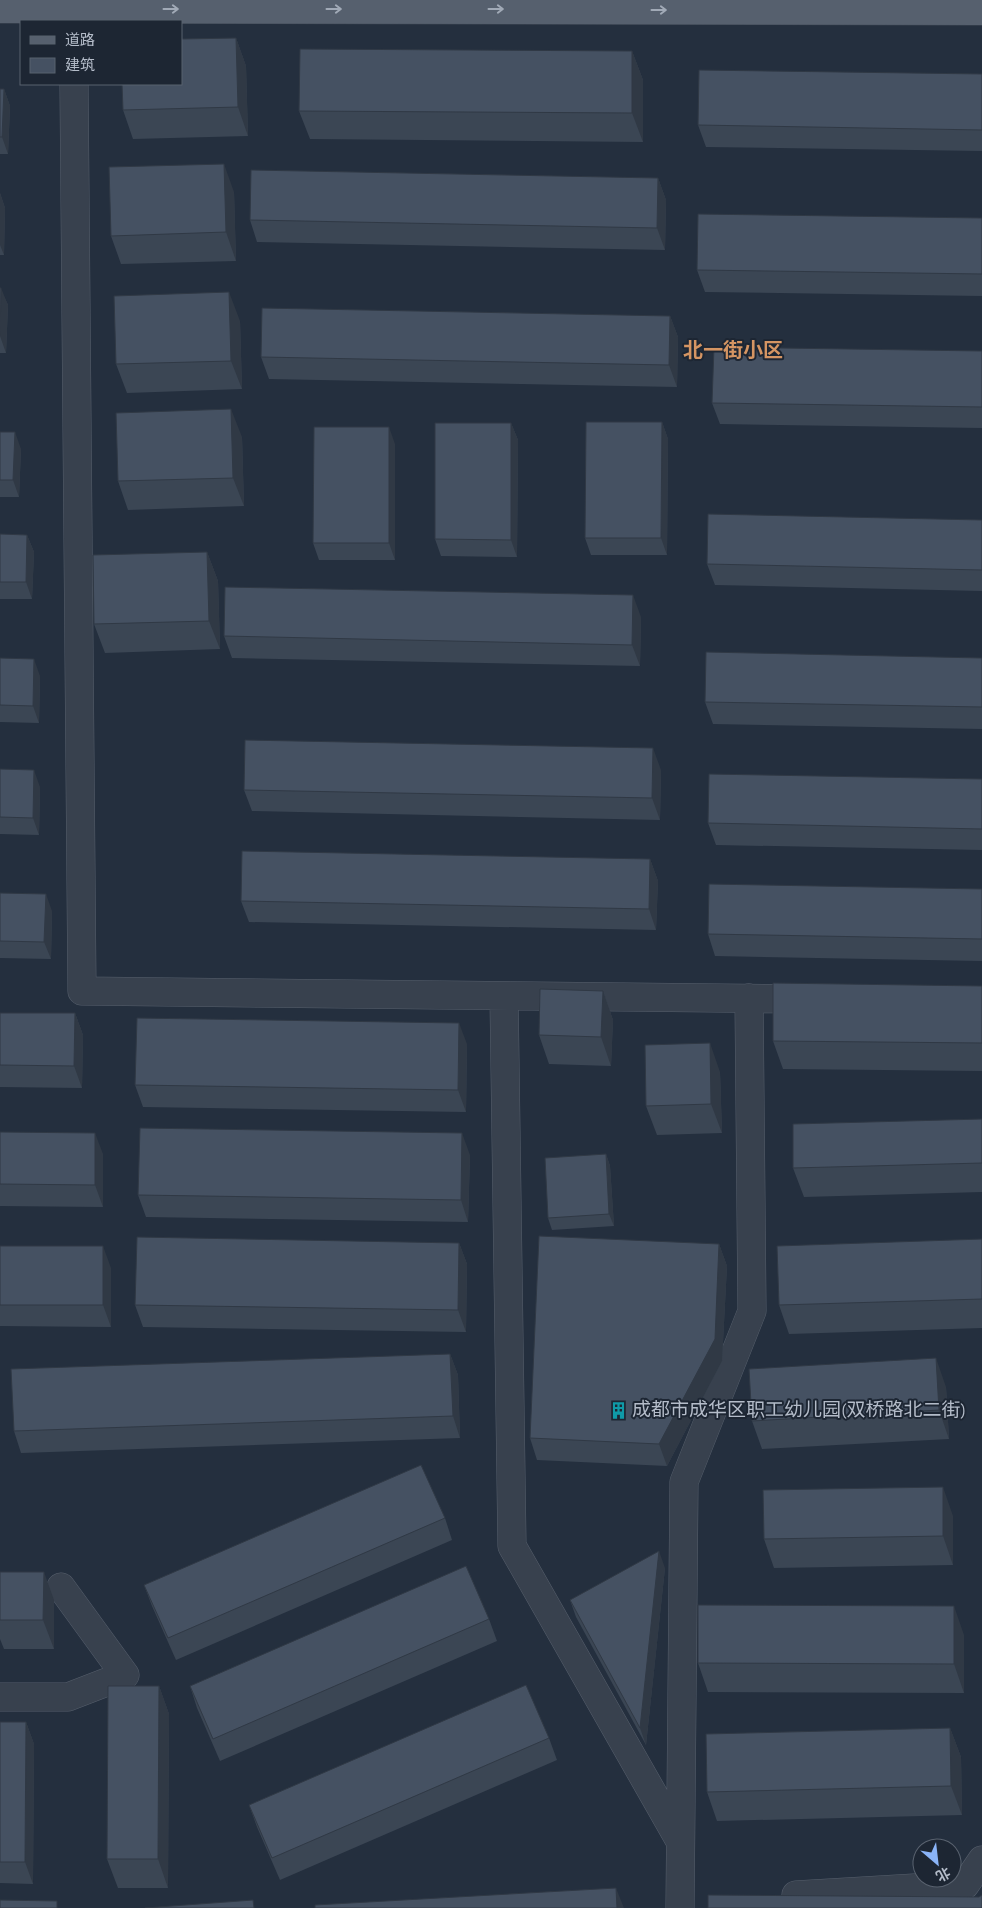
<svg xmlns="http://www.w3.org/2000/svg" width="982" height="1908" viewBox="0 0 982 1908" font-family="'Alegreya Sans','Noto Sans SC',sans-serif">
<rect width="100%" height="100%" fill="#242f3e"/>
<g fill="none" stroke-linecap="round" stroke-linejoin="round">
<defs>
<path id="minor" d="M 74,84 L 82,991 L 810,999
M 504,996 L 512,1546 L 680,1841
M 0,1697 L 68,1697 L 125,1675 L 61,1587
M 796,1895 L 965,1885 L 982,1860
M 680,1908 L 684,1482 L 752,1311 L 749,998"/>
<path id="major" d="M 0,9 L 982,11"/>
</defs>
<use href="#minor" stroke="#565f6c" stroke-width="29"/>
<use href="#major" stroke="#414a57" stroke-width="29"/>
<use href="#minor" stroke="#38414e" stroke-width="28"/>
<use href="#major" stroke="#56606e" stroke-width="28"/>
</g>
<path fill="#3b4654" d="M 236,38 L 246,66 L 248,136 L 133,139 L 123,110 Z
M 632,51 L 643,80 L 643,142 L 310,139 L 299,111 Z
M 982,74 L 982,151 L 706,147 L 698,125 Z
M 0,89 L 4,89 L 10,106 L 8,154 L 0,154 Z
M 658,178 L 666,200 L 665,250 L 257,242 L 250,220 Z
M 234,192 L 236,261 L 121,264 L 111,236 Z
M 0,193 L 5,208 L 4,255 L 0,255 Z
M 982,218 L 982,296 L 705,292 L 697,270 Z
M 0,288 L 8,305 L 6,353 L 0,353 Z
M 670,316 L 678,337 L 677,387 L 269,379 L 261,357 Z
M 240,321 L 242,389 L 127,393 L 116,364 Z
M 982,351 L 982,428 L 720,424 L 712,403 Z
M 662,422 L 668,439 L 667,555 L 591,555 L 585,538 Z
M 511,423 L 518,440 L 517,557 L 441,556 L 435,539 Z
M 0,432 L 21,449 L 19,497 L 0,497 Z
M 242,437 L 244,506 L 128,510 L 118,481 Z
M 395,444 L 395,560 L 319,560 L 313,543 Z
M 982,520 L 982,591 L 715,585 L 707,564 Z
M 0,534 L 27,535 L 34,552 L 32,599 L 0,599 Z
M 207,552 L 218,581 L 220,649 L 105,653 L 94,624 Z
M 641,617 L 640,666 L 232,658 L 224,636 Z
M 0,658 L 40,676 L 39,723 L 0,722 Z
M 982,658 L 982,729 L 713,724 L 705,702 Z
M 0,769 L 40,787 L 39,835 L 0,834 Z
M 661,770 L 660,820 L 252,811 L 244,790 Z
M 982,779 L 982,850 L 716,845 L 708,823 Z
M 650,859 L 658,881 L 656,930 L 249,922 L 241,901 Z
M 982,889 L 982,961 L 715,956 L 708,934 Z
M 0,893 L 52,911 L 51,959 L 0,958 Z
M 982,986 L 982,1071 L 783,1069 L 773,1041 Z
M 603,991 L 613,1020 L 611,1066 L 549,1064 L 539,1035 Z
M 0,1013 L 75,1013 L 83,1035 L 82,1088 L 0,1087 Z
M 467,1044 L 466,1112 L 143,1107 L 135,1085 Z
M 720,1072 L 722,1133 L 657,1135 L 646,1106 Z
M 982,1119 L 982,1192 L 804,1197 L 793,1168 Z
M 0,1132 L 103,1154 L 103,1207 L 0,1206 Z
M 606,1154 L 610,1166 L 614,1226 L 552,1230 L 548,1218 Z
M 470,1155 L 468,1222 L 146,1217 L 138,1195 Z
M 982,1239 L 982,1328 L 789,1334 L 779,1305 Z
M 459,1243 L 467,1264 L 466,1332 L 143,1327 L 135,1305 Z
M 719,1244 L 727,1266 L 722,1361 L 667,1466 L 537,1460 L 530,1438 Z
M 0,1246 L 111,1268 L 111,1327 L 0,1326 Z
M 450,1354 L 458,1375 L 460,1438 L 21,1453 L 14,1431 Z
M 946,1387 L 949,1439 L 762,1449 L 752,1421 Z
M 953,1516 L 953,1565 L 774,1568 L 764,1539 Z
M 445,1518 L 452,1540 L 176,1660 L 152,1606 L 144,1585 Z
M 665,1568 L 646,1745 L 576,1617 L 570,1600 Z
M 0,1572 L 54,1600 L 54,1649 L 4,1649 L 0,1639 Z
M 489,1619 L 497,1641 L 220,1761 L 197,1708 L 190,1686 Z
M 964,1635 L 964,1693 L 708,1692 L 698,1663 Z
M 159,1686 L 169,1714 L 168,1888 L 118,1888 L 107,1859 Z
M 0,1722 L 26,1722 L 34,1744 L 33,1884 L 0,1883 Z
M 950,1728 L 961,1757 L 962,1815 L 717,1821 L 707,1792 Z
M 549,1738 L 557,1760 L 280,1880 L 257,1827 L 249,1805 Z"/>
<path fill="#303945" d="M 236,38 L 246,66 L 248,136 L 238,107 Z
M 632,51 L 643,80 L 643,142 L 632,113 Z
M 4,89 L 10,106 L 8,154 L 2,137 Z
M 224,164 L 234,192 L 236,261 L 226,232 Z
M 658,178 L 666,200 L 665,250 L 657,228 Z
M 0,193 L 5,208 L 4,255 L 0,245 Z
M 1,288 L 8,305 L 6,353 L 0,336 Z
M 229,292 L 240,321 L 242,389 L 231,361 Z
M 670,316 L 678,337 L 677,387 L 669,365 Z
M 231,409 L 242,437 L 244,506 L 233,478 Z
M 662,422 L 668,439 L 667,555 L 661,538 Z
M 511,423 L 518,440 L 517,557 L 511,540 Z
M 389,427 L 395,444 L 395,560 L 389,543 Z
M 15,432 L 21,449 L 19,497 L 13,480 Z
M 27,535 L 34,552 L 32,599 L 26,582 Z
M 207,552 L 218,581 L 220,649 L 209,621 Z
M 633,595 L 641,617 L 640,666 L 632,645 Z
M 34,659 L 40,676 L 39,723 L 33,706 Z
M 653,748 L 661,770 L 660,820 L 652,798 Z
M 34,770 L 40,787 L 39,835 L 33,818 Z
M 650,859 L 658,881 L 656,930 L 649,909 Z
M 46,894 L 52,911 L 51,959 L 44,942 Z
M 603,991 L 613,1020 L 611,1066 L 601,1037 Z
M 75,1013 L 83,1035 L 82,1088 L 74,1066 Z
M 459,1023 L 467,1044 L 466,1112 L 458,1090 Z
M 710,1043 L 720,1072 L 722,1133 L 711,1104 Z
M 95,1133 L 103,1154 L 103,1207 L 95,1185 Z
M 462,1133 L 470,1155 L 468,1222 L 461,1200 Z
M 606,1154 L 610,1166 L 614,1226 L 609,1214 Z
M 459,1243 L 467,1264 L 466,1332 L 458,1310 Z
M 719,1244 L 727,1266 L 722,1361 L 667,1466 L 659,1444 Z
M 103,1246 L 111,1268 L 111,1327 L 103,1305 Z
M 450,1354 L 458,1375 L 460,1438 L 453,1416 Z
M 936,1358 L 946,1387 L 949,1439 L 939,1410 Z
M 943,1487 L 953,1516 L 953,1565 L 943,1536 Z
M 659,1551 L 665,1568 L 646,1745 L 640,1728 Z
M 44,1572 L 54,1600 L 54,1649 L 43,1620 Z
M 954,1606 L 964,1635 L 964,1693 L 954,1664 Z
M 159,1686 L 169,1714 L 168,1888 L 158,1859 Z
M 26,1722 L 34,1744 L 33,1884 L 25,1862 Z
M 950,1728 L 961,1757 L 962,1815 L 951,1786 Z
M 616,1888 L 624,1908 L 617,1908 Z"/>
<path fill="#455162" stroke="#303945" d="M 236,38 L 238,107 L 123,110 L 122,84 L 181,84 L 181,39 Z
M 300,49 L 632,51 L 632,113 L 299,111 Z
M 699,70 L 982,74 L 982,130 L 698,125 Z
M 0,89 L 4,89 L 2,137 L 0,137 Z
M 224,164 L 226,232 L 111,236 L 109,167 Z
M 251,170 L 658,178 L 657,228 L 250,220 Z
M 698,214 L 982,218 L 982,274 L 697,270 Z
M 0,288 L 1,288 L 0,336 Z
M 229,292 L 231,361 L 116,364 L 114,296 Z
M 262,308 L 670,316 L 669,365 L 261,357 Z
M 714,347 L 982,351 L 982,407 L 712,403 Z
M 231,409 L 233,478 L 118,481 L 116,413 Z
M 586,422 L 662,422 L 661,538 L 585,538 Z
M 435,423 L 511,423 L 511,540 L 435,539 Z
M 314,427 L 389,427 L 389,543 L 313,543 Z
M 0,432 L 15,432 L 13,480 L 0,480 Z
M 708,514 L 982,520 L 982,570 L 707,564 Z
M 0,534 L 27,535 L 26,582 L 0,582 Z
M 207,552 L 209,621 L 94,624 L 93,555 Z
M 225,587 L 633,595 L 632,645 L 224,636 Z
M 706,652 L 982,658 L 982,707 L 705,702 Z
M 0,658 L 34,659 L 33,706 L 0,705 Z
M 245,740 L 653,748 L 652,798 L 244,790 Z
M 0,769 L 34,770 L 33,818 L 0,817 Z
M 709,774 L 982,779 L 982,829 L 708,823 Z
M 242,851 L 650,859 L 649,909 L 241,901 Z
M 709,884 L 982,889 L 982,939 L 708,934 Z
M 0,893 L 46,894 L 44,942 L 0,941 Z
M 773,983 L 982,986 L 982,1043 L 773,1041 Z
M 540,989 L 603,991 L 601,1037 L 539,1035 Z
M 0,1013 L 75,1013 L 74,1066 L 0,1065 Z
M 137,1018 L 459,1023 L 458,1090 L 135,1085 Z
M 710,1043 L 711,1104 L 646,1106 L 645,1045 Z
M 982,1119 L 982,1163 L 793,1168 L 793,1124 Z
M 140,1128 L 462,1133 L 461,1200 L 138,1195 Z
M 0,1132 L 95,1133 L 95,1185 L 0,1184 Z
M 606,1154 L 609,1214 L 548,1218 L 545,1158 Z
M 539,1236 L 719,1244 L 715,1339 L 659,1444 L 530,1438 Z
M 137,1237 L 459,1243 L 458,1310 L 135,1305 Z
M 982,1239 L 982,1299 L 779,1305 L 777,1246 Z
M 0,1246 L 103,1246 L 103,1305 L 0,1305 Z
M 450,1354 L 453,1416 L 14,1431 L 11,1369 Z
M 936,1358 L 939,1410 L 752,1421 L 749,1369 Z
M 421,1465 L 445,1518 L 168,1638 L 144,1585 Z
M 943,1487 L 943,1536 L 764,1539 L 763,1490 Z
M 659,1551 L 640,1728 L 570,1600 Z
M 466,1566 L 489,1619 L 213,1739 L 190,1686 Z
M 0,1572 L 44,1572 L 43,1620 L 0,1620 Z
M 698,1605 L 954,1606 L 954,1664 L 698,1663 Z
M 526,1685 L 549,1738 L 272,1858 L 249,1805 Z
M 108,1686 L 159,1686 L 158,1859 L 107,1859 Z
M 0,1722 L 26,1722 L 25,1862 L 0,1862 Z
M 950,1728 L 951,1786 L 707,1792 L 706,1734 Z
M 616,1888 L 617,1908 L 315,1908 L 315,1905 Z
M 708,1895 L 979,1897 L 982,1895 L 982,1908 L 708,1908 Z
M 0,1900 L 57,1901 L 57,1908 L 0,1908 Z
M 253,1900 L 254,1908 L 145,1908 Z"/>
<defs><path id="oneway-shaft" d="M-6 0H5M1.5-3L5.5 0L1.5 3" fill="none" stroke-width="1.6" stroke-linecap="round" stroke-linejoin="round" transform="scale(1.25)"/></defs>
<g stroke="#a1aab7">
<use href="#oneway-shaft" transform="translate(171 9)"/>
<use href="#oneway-shaft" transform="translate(334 9)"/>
<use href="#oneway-shaft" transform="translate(496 9)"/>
<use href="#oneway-shaft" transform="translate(659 10)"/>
</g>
<defs>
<symbol id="building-bare" viewBox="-9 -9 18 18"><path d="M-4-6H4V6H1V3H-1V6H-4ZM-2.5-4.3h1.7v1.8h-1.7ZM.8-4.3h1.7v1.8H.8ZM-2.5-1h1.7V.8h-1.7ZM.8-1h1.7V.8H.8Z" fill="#0f9aa8" stroke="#1d2633" stroke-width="2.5" paint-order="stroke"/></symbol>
</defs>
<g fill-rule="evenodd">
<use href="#building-bare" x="606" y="1398" width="25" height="25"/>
</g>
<g text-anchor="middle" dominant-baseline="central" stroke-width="4" stroke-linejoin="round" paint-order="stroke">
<g font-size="19" fill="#b4bcc9" stroke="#1d2633" text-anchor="start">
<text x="632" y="1410">成都市成华区职工幼儿园(双桥路北二街)</text>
</g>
<g font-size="20" font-weight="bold" fill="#d59563" stroke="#1d2633">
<text x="733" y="351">北一街小区</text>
</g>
</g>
<rect x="20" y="20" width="162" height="65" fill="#1d2633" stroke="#59626f"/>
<rect x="30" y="36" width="25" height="8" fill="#56606e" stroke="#59626f"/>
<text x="65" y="45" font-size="15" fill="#b4bcc9">道路</text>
<rect x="30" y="58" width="25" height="15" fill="#455162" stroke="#59626f"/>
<text x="65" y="70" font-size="15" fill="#b4bcc9">建筑</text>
<g transform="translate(937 1863) rotate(152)"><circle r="24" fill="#1d2633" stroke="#59626f"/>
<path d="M0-4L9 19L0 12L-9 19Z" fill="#8ab4f8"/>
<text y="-8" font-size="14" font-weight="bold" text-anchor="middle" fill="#b4bcc9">北</text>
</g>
</svg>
